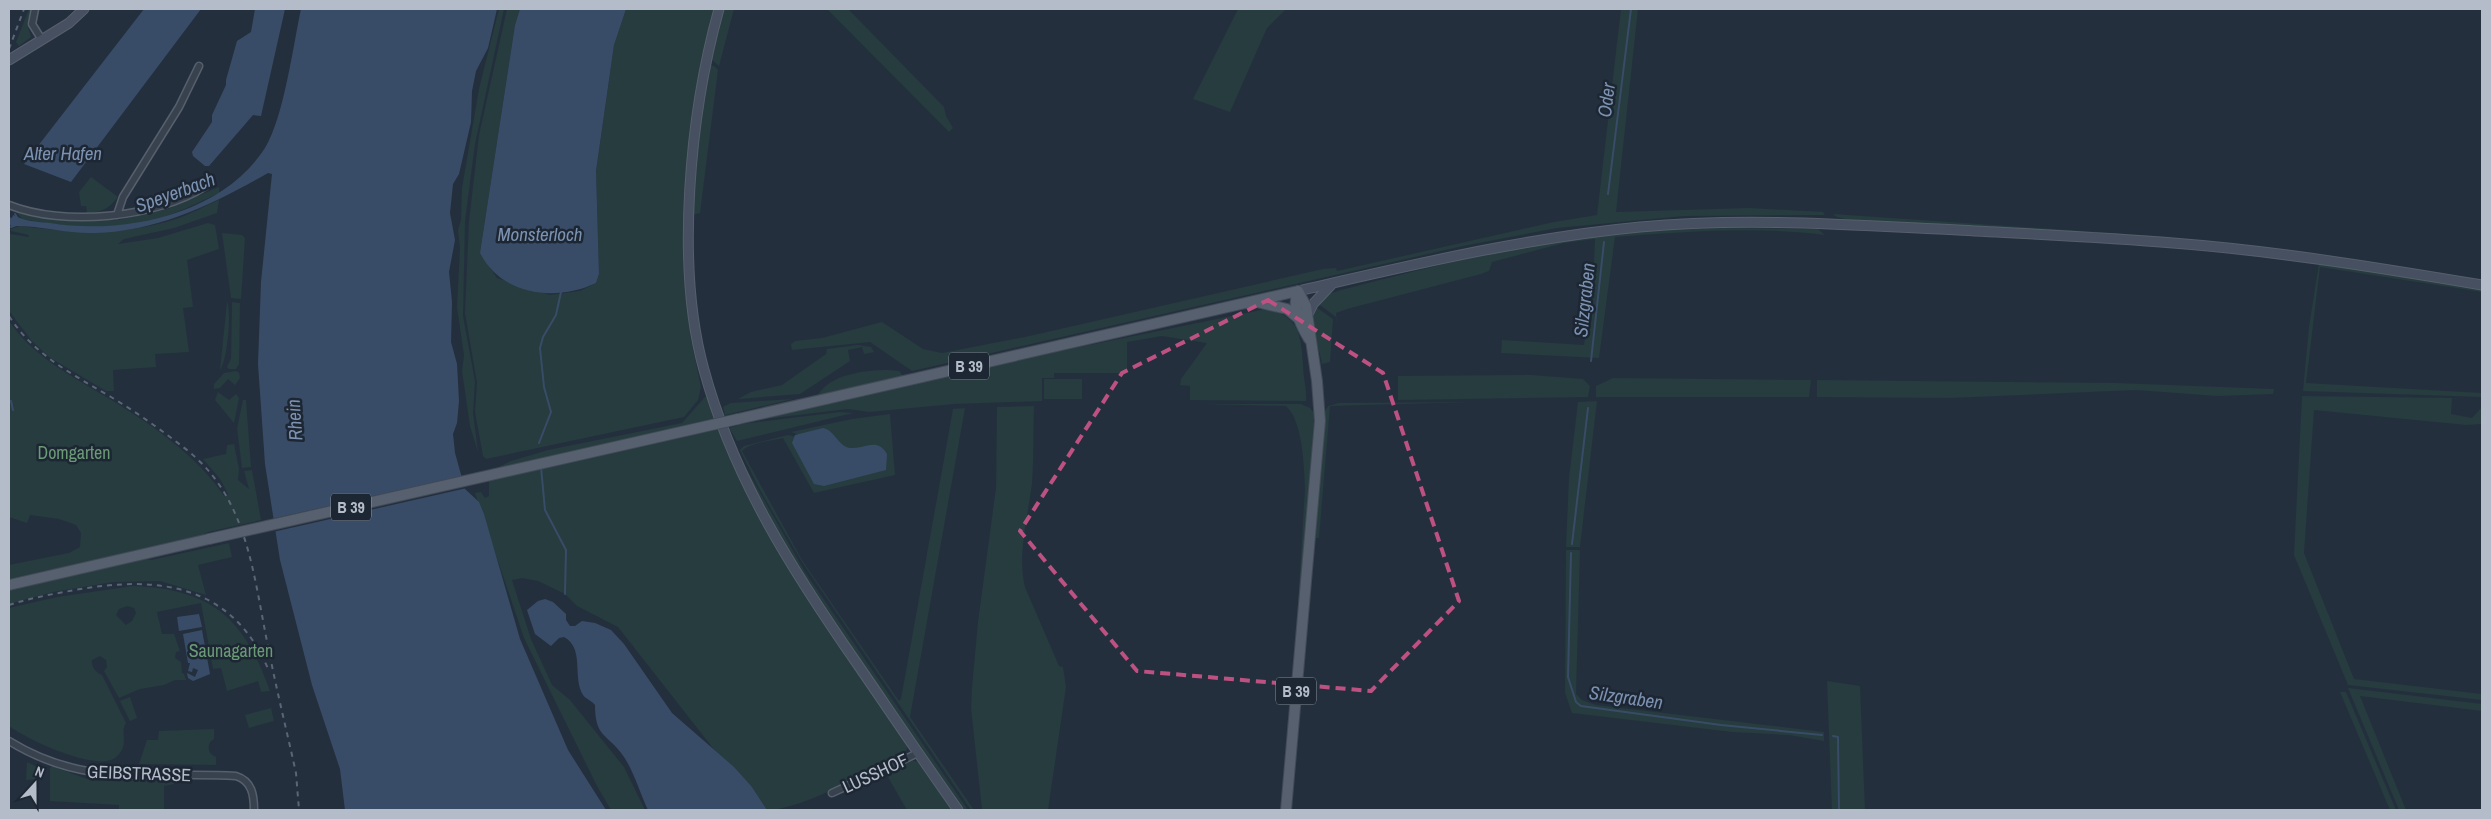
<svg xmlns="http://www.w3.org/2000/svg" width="2491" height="819" viewBox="0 0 2491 819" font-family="'Archivo Narrow',sans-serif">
<rect width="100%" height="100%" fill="#242f3e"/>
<path fill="#263c3f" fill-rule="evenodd" d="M 29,9 L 32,9 L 27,24 L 31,37 L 19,46 L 16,42 Z
M 499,9 L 504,9 L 475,144 L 465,221 L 463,316 L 475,381 L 473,413 L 478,452 L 470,426 L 462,371 L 464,355 L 457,307 L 460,248 L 458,230 L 461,220 L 462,188 L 479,89 Z
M 507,9 L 520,9 L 515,25 L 480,253 L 497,278 L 550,295 L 580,291 L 596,283 L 599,275 L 596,172 L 614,45 L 626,9 L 716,9 L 706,46 L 686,258 L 691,339 L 701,387 L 698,400 L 684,417 L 486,459 L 483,456 L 475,412 L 477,383 L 465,313 L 469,221 L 479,135 Z
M 723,9 L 734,9 L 719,66 L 711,59 Z
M 827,9 L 848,9 L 855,16 L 944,107 L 946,116 L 953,128 L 949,132 Z
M 1238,9 L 1286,9 L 1267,28 L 1230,112 L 1193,99 Z
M 1621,9 L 1638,9 L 1616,212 L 1749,208 L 1823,212 L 1825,215 L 1684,216 L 1557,228 L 1463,246 L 912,371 L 870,342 L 792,350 L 791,344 L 795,341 L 822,338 L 882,322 L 923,349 L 942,353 L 1025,337 L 1323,269 L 1336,268 L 1337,271 L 1554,222 L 1597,215 Z
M 709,66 L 714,66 L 718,70 L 700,213 L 693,215 L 699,132 Z
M 91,177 L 118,197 C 110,208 100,213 87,213 L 86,206 L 81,206 L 79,192 Z
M 219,187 L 219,193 C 198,203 175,214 152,221 C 110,233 63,226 22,219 L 17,213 L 73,221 L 118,220 L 168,209 Z
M 219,200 L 217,213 L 174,228 L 124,239 L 118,244 L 158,238 L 208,223 L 215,225 L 219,249 L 187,260 L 193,307 L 183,308 L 189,352 L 155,354 L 156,367 L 113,370 L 114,391 L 106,391 L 49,357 L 31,340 L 9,311 L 10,234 L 28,237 L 29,235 L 11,231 L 11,229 L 20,226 C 73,233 124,236 176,219 C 191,214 205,206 219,200 Z
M 1833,214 L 2171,237 L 2170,239 L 1860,223 L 1837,217 Z
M 1720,228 L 1818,229 L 1825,235 C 1756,226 1684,232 1615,237 L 1599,358 L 1501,353 L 1502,340 L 1584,345 L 1593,284 L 1595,239 L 1564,243 L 1492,262 L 1489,271 L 1481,274 L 1347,309 L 1336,313 L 1337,326 L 1336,317 L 1317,303 L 1329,294 L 1341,290 C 1413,271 1486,253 1560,240 C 1612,231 1667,230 1720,228 Z
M 222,233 L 242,235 L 245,238 L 241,299 L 231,298 Z
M 2319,263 L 2482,288 L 2482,292 L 2320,267 L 2306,383 L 2482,393 L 2482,397 L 2303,391 L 2309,327 Z
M 227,302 C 232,313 227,362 220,370 Z
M 232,302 L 240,303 L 239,364 L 236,369 L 229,369 L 227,367 L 231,358 Z
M 1316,307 L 1333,319 L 1330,362 L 1322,364 C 1319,345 1308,325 1316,307 Z
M 1266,309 C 1299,316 1301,334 1303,365 C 1303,377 1307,389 1306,401 L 1185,400 L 1190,400 L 1190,386 L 1180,385 L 1181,379 L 1207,343 L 1162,336 L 1127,342 L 1127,373 L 1054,373 L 1054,378 L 1042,378 L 1042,401 L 954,404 L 869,412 L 848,409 L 748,421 L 991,365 Z
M 9,321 C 33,356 68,374 103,395 C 148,422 195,453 225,497 L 228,494 L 220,479 L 203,459 L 226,454 L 227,445 L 234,444 L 239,469 L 238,480 L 249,489 L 244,471 L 252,470 L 261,520 L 208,532 L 199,537 L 9,579 L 9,565 L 69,553 L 80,547 L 81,533 L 76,525 L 59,519 L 30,515 L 27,523 L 9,517 Z
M 858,345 L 871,347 L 874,352 L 864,354 L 862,347 L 848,350 L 850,361 L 800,394 L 738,399 L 751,392 L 782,385 L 826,354 L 827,349 Z
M 888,370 L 899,371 L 903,376 L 818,395 C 830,374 866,370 888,370 Z
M 236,371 L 239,373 L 240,378 L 235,385 L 228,379 L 220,388 L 214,389 L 214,384 L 224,373 Z
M 1531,375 L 1583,379 L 1590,386 L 1588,397 L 1398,400 L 1398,376 Z
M 1613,378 L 1801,380 L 1811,380 L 1809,397 L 1596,397 L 1596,386 Z
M 1044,379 L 1082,379 L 1082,399 L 1044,399 Z
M 1817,380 L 2116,383 L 2274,389 L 2273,394 L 2217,396 L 2136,390 L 1950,398 L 1817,397 Z
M 218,392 L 229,400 L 236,394 L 239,398 L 234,423 L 215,400 Z
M 2302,396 L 2452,398 L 2451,414 L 2472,418 L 2482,407 L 2482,424 L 2466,425 L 2314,410 L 2304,553 L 2354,679 L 2482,694 L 2482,700 L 2348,685 L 2294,555 Z
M 705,397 L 709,398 L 743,485 L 769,536 L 908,745 L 907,749 L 899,757 C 867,773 800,810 767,810 L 752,787 L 716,752 L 618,627 L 577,606 L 565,594 L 538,581 L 522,578 L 512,580 L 531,639 L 552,685 L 570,700 L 624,767 L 645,810 L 611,810 L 597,786 L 524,638 L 475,493 L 481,492 L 485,498 L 489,496 L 489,477 L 493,470 L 511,461 L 548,450 L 682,423 Z
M 793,399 L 725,415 L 723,407 L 731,403 Z
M 243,400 L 246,400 L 251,467 L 242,468 L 237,428 Z
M 1597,401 L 1580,547 L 1566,547 L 1569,478 L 1578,402 Z
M 1474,402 L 1330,406 L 1319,538 L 1315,538 L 1324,413 L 1328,406 L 1339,403 Z
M 1203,404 L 1301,404 L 1310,408 L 1315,414 L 1293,688 L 1305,488 C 1304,467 1303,421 1286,406 Z
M 1034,406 C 1033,431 1034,458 1032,483 C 1028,516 1017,555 1025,587 L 1059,666 L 1063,667 L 1066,687 L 1048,810 L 982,810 L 971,708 L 972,688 L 978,622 L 996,488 L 997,407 Z
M 965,408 L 910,717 L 974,810 L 971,810 L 802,562 L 760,490 L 740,450 L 744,446 L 788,435 L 801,438 L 800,435 L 791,432 L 852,419 L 890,414 L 895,475 L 814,493 L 783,438 C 772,441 750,442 742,451 L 802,560 L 899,701 L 901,699 L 953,409 Z
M 840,412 L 853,413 L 737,441 L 729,428 L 742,424 Z
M 738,454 L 805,572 L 968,810 L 962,810 L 797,569 L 761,506 Z
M 229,543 L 232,557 L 198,565 L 206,595 L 160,581 L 113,582 L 53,592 L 9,604 L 9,590 L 147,559 L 151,560 Z
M 1566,550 L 1580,550 L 1576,694 L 1582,700 L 1596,705 L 1824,732 L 1824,741 L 1789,735 L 1732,732 L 1572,713 L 1565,693 Z
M 133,586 C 212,589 244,618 270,691 L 261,692 L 258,681 L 227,691 L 221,668 L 213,669 L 201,603 L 157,612 L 162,634 L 174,634 L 180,651 L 176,652 L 175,658 L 181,662 L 182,673 L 184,674 L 186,680 L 175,680 L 164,685 L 140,689 L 119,698 L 104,671 L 107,667 L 106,660 L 100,656 L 92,660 C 91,667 96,673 102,675 L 126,723 C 119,733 131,745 115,758 C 96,772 26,739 9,726 L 9,608 L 57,597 ZM 127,606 L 134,608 L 136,613 L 132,621 L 126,625 L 116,615 L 119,609 Z
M 1827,681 L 1860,686 L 1865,810 L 1832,810 Z
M 2348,688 L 2482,704 L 2482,711 L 2360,696 L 2406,810 L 2399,810 Z
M 2340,692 L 2346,692 L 2396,810 L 2390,810 Z
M 130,697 L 137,718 L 130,721 L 120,701 Z
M 271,708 L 274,721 L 249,728 L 245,715 Z
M 214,729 L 214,739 L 210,742 C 207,749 209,754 216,757 L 216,765 L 139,764 L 147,740 L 158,740 L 159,731 Z
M 909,760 L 919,762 L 953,810 L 907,810 L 885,772 Z
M 27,762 L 41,769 L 40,779 L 26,780 Z
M 52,766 L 87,779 L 184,782 L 164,786 L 164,810 L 119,810 L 119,805 L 50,801 L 50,768 Z"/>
<path fill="#394c67" d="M 144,9 L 201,9 L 71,182 L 24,164 Z
M 255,9 L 285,9 L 261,116 L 253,115 L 209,166 L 205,166 L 193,156 L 192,152 L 212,122 L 212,115 L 226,85 L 226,80 L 237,41 L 251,32 Z
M 301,9 L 497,9 L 488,48 L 476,71 L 472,91 L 471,122 L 459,174 L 453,184 L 450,213 L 455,240 L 449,272 L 452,302 L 451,342 L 457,364 L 459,401 L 457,423 L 453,434 L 455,453 L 465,489 L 479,502 L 484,514 L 520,639 L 568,750 L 606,810 L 345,810 L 340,769 L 312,685 L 280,560 L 265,464 L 258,364 L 261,282 L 272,174 L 268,173 C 213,204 159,231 95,233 C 67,234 39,225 11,226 L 9,223 L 9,217 L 12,218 L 13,215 C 24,221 38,222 50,223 C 123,235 222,215 265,148 C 284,117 293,46 301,9 Z
M 520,9 L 626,9 L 614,45 L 596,171 L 599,274 L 596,283 C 556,302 502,296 480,253 L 515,25 Z
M 823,428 C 835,430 839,448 851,448 C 866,449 877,437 887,454 L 886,470 L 824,486 L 814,484 L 792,443 L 795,435 Z
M 545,599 L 553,602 L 566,614 L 566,620 L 570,626 L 575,626 L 582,621 L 595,623 L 611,630 L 624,644 L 672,713 L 734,767 L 752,787 L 767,810 L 648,810 C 640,793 634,772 624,757 C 608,733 595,739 595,705 C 592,701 586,699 583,695 C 572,677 585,648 564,637 L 559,638 L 551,646 L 535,634 L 527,610 L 538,601 Z
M 199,614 L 202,627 L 179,631 L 177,617 Z
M 202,630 L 210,674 L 193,681 L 188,678 L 187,673 L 195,677 L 198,670 L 193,668 L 192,672 L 188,671 L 190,663 L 188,663 L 183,634 Z"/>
<path fill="#242f3e" d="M 463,476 L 467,488 L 273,532 L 271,519 Z"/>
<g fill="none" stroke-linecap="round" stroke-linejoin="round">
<path stroke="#394c67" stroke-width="2" d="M 1608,194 L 1631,9
M 15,214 L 19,221
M 11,227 L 16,225
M 1591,361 L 1604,242
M 11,401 L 13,410
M 539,443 L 551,412 L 544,387 L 540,348 L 543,337 L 556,315 L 561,292
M 541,467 L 545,510 L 566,550 L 565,594
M 1572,544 L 1588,408
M 1571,553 L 1568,677 L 1576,702 L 1581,706 L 1721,725 L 1822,735
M 1833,736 L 1838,737 L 1839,810"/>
<defs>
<path id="street" d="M 35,9 L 32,24 L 42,40
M 9,205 C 64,227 156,218 206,186
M 117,215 L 123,197 L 179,107 L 199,66
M 9,741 C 87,789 151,771 236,776 C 252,781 254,795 254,810
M 832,793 L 918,753"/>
<path id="secondary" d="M 719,9 C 690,113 675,266 704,370 C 734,480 794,573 858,665 C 891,713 924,762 958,810
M 9,60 L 69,23 L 84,9
M 1298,291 C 1412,265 1524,238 1640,227 C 1745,217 1852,225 1958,230 C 2029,234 2102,237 2173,243 C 2277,251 2380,268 2482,285
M 1307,316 L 1313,304 L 1333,283"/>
<path id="primary" d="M 1298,291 C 1291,306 1301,326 1309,339
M 1257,302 L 1287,309 L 1299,319
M 738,419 L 1298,291
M 9,585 L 209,539
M 1286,810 L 1320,421 L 1317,381 L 1306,306 L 1298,291"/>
</defs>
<use href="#street" stroke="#565f6c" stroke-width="9"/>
<use href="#secondary" stroke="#565f6c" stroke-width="11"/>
<use href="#primary" stroke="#414a57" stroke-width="12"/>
<use href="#street" stroke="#38414e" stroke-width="6"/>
<use href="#secondary" stroke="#465061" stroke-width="9"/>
<use href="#primary" stroke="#56606e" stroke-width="10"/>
<path stroke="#5a6575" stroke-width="2" stroke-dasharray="5 5" stroke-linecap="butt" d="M 9,49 L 24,9
M 9,316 C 34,355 72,374 111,397 C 136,412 160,429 183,447 C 249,496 253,576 269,651 C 277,692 287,732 296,773 L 299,810
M 9,605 C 30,598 53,594 75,590 C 158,575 233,584 269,671"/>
<defs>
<path id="primary-bridge" d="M 209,539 L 738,419"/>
</defs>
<use href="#primary-bridge" stroke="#414a57" stroke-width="12" stroke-linecap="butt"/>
<use href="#primary-bridge" stroke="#56606e" stroke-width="10"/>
</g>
<path fill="none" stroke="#bd5182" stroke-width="4" stroke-dasharray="10 6" stroke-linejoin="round" d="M 1268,300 L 1383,373 L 1459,601 L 1371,691 L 1137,671 L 1020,531 L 1122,373 Z"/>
<g text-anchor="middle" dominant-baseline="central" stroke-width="5" stroke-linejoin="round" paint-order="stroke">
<g fill="#1d2633" stroke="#878f9c" stroke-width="1">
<rect x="949" y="352.5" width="40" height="27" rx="4"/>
<rect x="331" y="493.5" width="40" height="27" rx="4"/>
<rect x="1276" y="677.5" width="40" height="27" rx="4"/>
</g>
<g font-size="16" font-weight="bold" fill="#b4bcc9">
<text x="969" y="366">B 39</text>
<text x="351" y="507">B 39</text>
<text x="1296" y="691">B 39</text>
</g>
<g font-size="18" fill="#6b9a76" stroke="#1d2633">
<text x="74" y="452">Domgarten</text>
<text x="231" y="650">Saunagarten</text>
</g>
<g font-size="18" fill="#b4bcc9" stroke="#1d2633">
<text transform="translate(139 773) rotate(2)">GEIBSTRASSE</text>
<text transform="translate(875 773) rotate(-25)">LUSSHOF</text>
</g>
<g font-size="19" font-style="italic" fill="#7c92b1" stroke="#1d2633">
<text transform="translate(1606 100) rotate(-83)">Oder</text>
<text x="63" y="153">Alter Hafen</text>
<text transform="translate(175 192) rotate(-20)">Speyerbach</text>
<text x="540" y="234">Monsterloch</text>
<text transform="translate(1584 300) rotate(-84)">Silzgraben</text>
<text transform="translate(294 420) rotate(-94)">Rhein</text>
<text transform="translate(1626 697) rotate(8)">Silzgraben</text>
</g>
</g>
<rect width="2491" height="819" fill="none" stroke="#b4bcc9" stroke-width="20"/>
<g transform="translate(35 784) rotate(21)" stroke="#1d2633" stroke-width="4" paint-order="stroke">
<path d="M0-4L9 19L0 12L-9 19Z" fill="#b4bcc9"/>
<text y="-8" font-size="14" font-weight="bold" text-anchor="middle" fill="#b4bcc9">N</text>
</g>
</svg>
